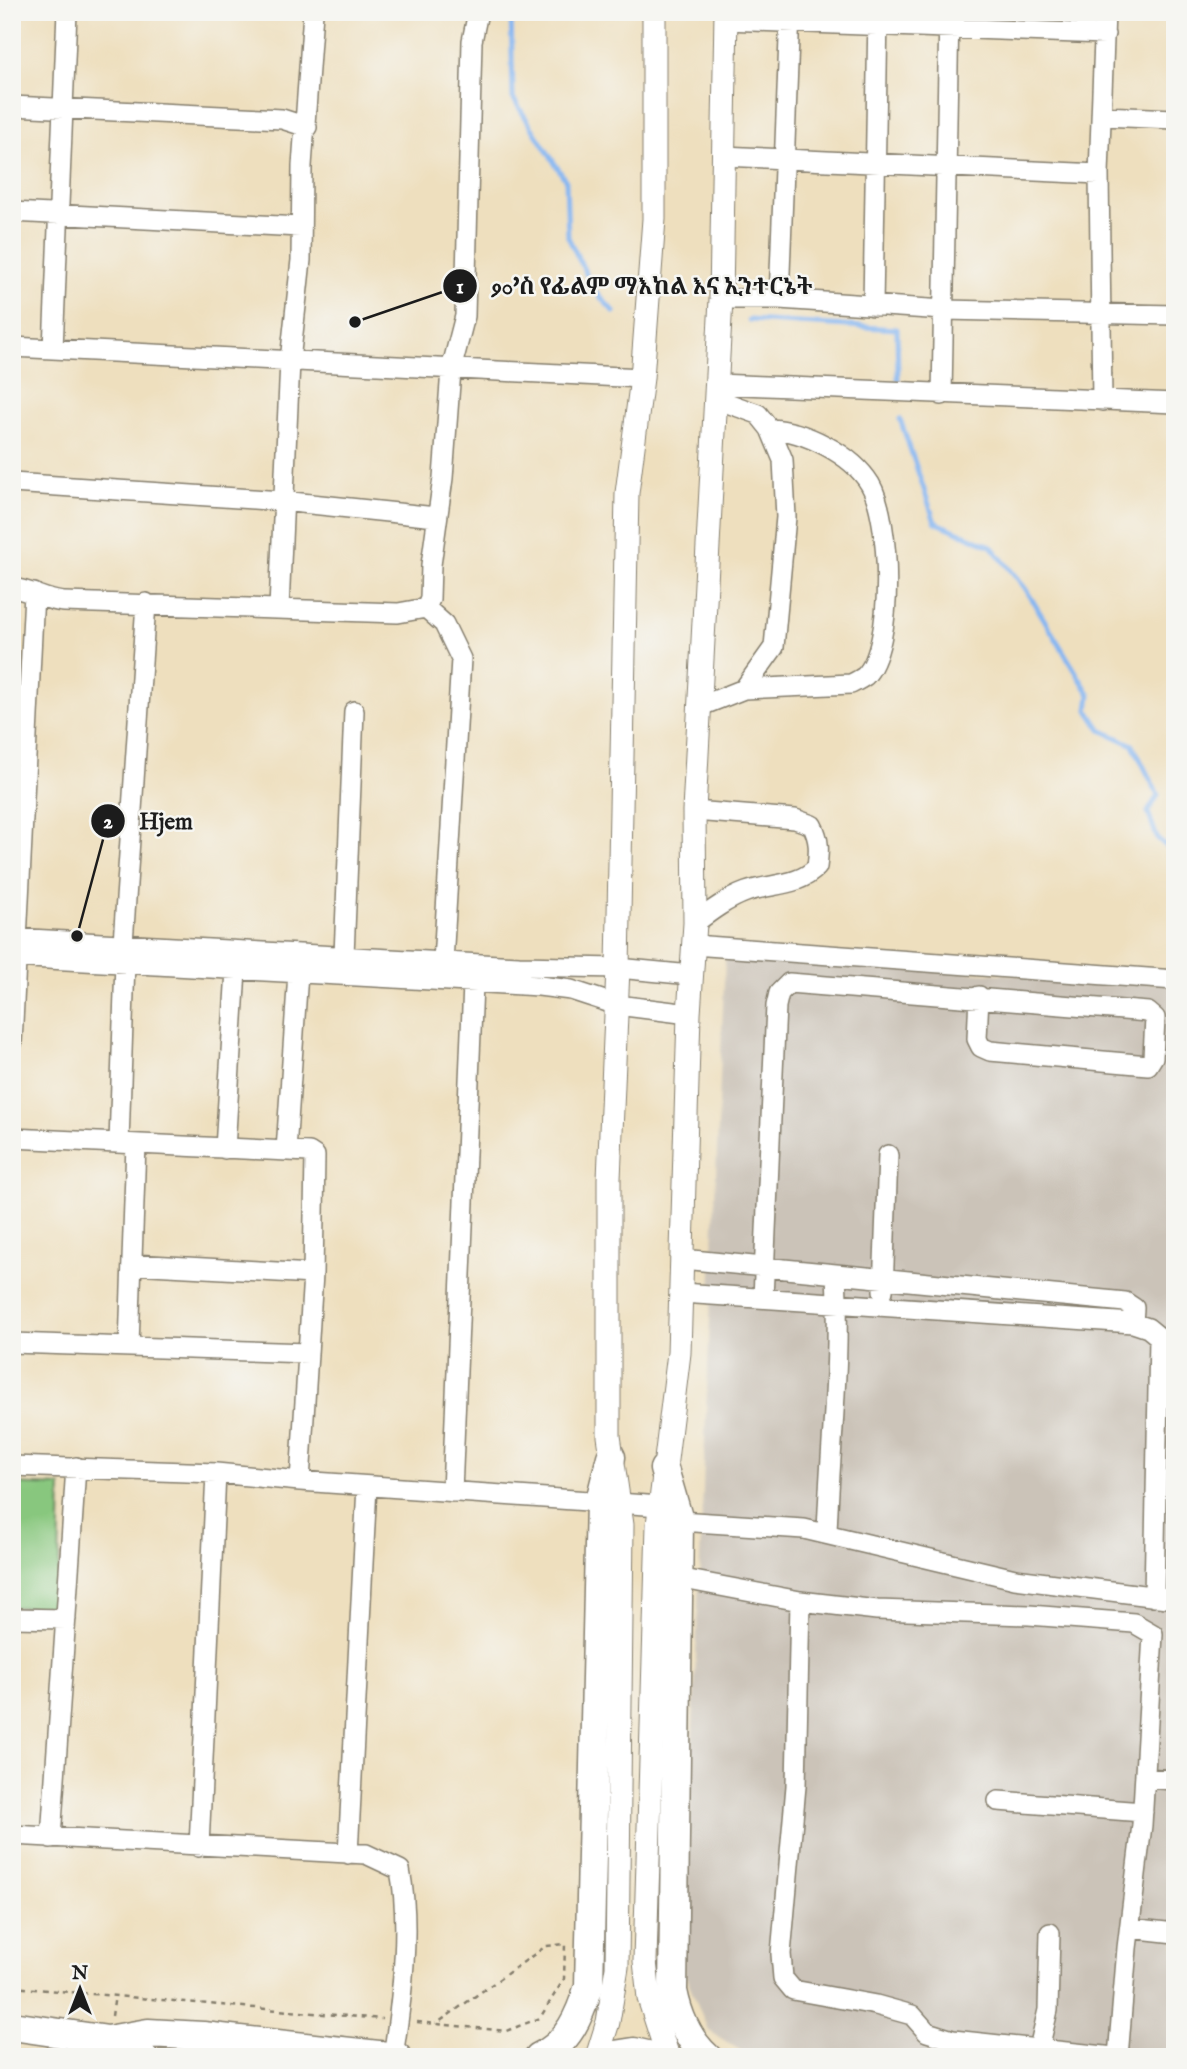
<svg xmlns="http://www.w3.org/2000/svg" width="1187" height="2069" viewBox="0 0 1187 2069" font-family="'IM FELL English','Noto Serif Ethiopic',serif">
<rect width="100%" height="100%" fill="#f6f6f2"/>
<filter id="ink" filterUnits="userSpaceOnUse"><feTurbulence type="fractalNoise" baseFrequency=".0143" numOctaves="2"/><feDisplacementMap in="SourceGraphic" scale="14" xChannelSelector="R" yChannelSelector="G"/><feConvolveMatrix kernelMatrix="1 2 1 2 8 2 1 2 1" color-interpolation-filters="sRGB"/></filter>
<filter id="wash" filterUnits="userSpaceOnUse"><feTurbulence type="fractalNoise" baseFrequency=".00686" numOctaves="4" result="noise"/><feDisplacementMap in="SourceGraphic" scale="28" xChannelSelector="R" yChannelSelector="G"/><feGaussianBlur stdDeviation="1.57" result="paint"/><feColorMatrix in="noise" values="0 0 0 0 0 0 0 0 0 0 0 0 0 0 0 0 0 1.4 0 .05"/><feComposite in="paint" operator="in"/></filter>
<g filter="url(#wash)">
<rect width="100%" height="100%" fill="#eedfbe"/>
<path fill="#cbc3b8" d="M 725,958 L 1175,984 L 1175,2057 L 751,2057 L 708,2030 L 683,1969 Z"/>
<path fill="#88c77e" stroke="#52724d" stroke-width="2" d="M 12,1484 L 61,1486 L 58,1608 L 12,1607 Z"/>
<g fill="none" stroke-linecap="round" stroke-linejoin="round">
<path stroke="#85b6f1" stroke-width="5" d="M 511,12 L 513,98 L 566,181 L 568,237 L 594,290 L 614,312
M 749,320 L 897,329 L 898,379
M 900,419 L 935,522 L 991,546 L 1025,588 L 1090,695 L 1088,710 L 1101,730 L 1133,745 L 1158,795 L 1148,812 L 1157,838 L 1175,854"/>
</g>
</g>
<g filter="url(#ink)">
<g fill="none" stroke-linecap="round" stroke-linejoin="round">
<defs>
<path id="minor" d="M 725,20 L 1105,34
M 12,106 L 282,119 L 307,127
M 1102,116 L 1175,119
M 723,156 L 1099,174
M 12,212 L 300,227
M 721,299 L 779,299 L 944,310 L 1175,315
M 779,299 L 790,12
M 873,306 L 878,13
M 12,347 L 642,378
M 53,349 L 67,12
M 717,384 L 1175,403
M 942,395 L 949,12
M 1102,401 L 1099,174 L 1105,12
M 12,483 L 282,501 L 436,517
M 12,588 C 31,590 45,601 64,602 L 398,613 L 426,608 L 430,599 L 431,565 L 443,478 L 451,370 L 465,316 L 472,41 L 478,12
M 279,608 L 290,361 L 301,260 L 302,166 L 313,12
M 426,608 L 444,624 L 461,659 L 443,962
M 744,689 L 851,684 C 855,682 861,679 865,676 C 895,646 891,519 870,484 C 852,454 803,430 770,429
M 701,706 L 744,689 L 774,647 L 786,517 L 783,460 L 770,429 L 758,414 L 716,399
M 694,811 L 795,819 L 812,825 C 820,840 819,851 817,867 C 798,887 771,883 746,892 C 727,899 711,911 695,923
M 12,938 L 519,966 L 618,968 L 691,975
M 123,943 L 146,603
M 693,945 L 1175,980
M 344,955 L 354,711
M 12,957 L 539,986 L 571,990 L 617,1005 L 689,1014
M 12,1043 L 34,593
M 12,1138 L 309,1152 L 315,1156 L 313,1274 L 300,1481
M 119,1143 L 125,962
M 225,1149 L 236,970
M 286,1151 L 298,973
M 682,1259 L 1125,1302 L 1134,1308 L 1133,1323
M 132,1264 L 313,1274
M 883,1291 L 888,1155
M 681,1293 L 1133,1323 L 1148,1328 L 1159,1337 L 1154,1597
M 763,1298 L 776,1006 L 779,993 L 789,983 L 1148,1012 L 1155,1018 L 1153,1057 L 1148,1065 L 990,1051 L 981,1047 L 977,1039 L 979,996
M 12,1343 L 308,1353
M 129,1346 L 136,1144
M 12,1466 L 216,1473 L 300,1481 L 675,1507
M 452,1492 L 473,984
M 679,1521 L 804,1529 L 1015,1579 L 1175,1599
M 827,1533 C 830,1445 841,1363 836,1274
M 678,1578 L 800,1601 L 877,1610 L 1029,1615 L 1134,1623 L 1153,1634 L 1142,1825 L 1127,1948 L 1118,2057
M 800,1601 L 796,1786 L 781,1954 L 783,1978 L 793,1990 L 876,2005 L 912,2015 L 927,2032 L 953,2040 L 1114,2057
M 12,1618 L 66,1619
M 1145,1778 L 1175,1780
M 998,1801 L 1143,1812
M 12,1835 L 366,1854 L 400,1870 C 411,1927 402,2000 393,2056
M 51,1838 L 76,1467
M 199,1847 L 216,1473
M 348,1854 L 367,1486
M 1130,1928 L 1175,1933
M 1037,2057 L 1048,2010 L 1050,1933"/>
<path id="major" d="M 597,2057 L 608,2022 L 617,1967 L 622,1525 L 609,1436 L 609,1179 L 618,968 L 627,493 L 642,378 L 654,219 L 654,12
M 668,2057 L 649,1998 L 645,1961 L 658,1525 L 679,1353 L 689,1014 L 695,923 L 694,811 L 721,299 L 726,12"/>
<path id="highway" d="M 664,1469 L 679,1521 L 673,1991 C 678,2016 688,2040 707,2057
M 12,2026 L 108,2040 L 148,2033 L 203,2036 L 397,2057
M 108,2040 L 143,2057
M 539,2057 C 568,2044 580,2015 589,1986 L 600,1501 L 611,1457
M 602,2057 L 634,2052 L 656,2057"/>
</defs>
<use href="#minor" stroke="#857e6d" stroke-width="22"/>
<use href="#major" stroke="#857e6d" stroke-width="25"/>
<use href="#highway" stroke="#857e6d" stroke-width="31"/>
<path stroke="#857e6d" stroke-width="2.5" stroke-dasharray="5 5" stroke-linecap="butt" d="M 12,1987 L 382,2019
M 112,2016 L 115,1995
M 417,2022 L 506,2031 L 540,2018 L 564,1979 L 565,1944 L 546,1946 L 436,2024"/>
<use href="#minor" stroke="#fff" stroke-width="19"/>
<use href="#major" stroke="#fff" stroke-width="23"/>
<use href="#highway" stroke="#fff" stroke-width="28"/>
</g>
</g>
<path fill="none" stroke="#1c1c1c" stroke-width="2.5" d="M355 322L460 286M77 936L108 821"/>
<g fill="#1c1c1c" stroke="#f6f6f2" stroke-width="2.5">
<circle cx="355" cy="322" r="7"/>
<circle cx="77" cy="936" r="7"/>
<circle cx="460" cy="286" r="18"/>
<circle cx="108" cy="821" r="18"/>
</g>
<g font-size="21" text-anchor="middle" font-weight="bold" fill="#fff">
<text x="460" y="293">1</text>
<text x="108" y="828">2</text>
</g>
<g font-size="23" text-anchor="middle" font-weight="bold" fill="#1c1c1c" stroke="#f6f6f2" stroke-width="5" stroke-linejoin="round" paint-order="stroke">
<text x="652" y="294">90'ስ የፊልም ማእከል እና ኢንተርኔት</text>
<text x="166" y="829">Hjem</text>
</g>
<rect width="1187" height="2069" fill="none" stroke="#f6f6f2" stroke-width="42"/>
<g transform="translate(80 1989)" stroke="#f6f6f2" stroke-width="5" paint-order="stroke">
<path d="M0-5L12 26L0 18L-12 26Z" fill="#1c1c1c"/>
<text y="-10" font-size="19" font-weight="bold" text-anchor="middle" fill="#1c1c1c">N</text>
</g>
</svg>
